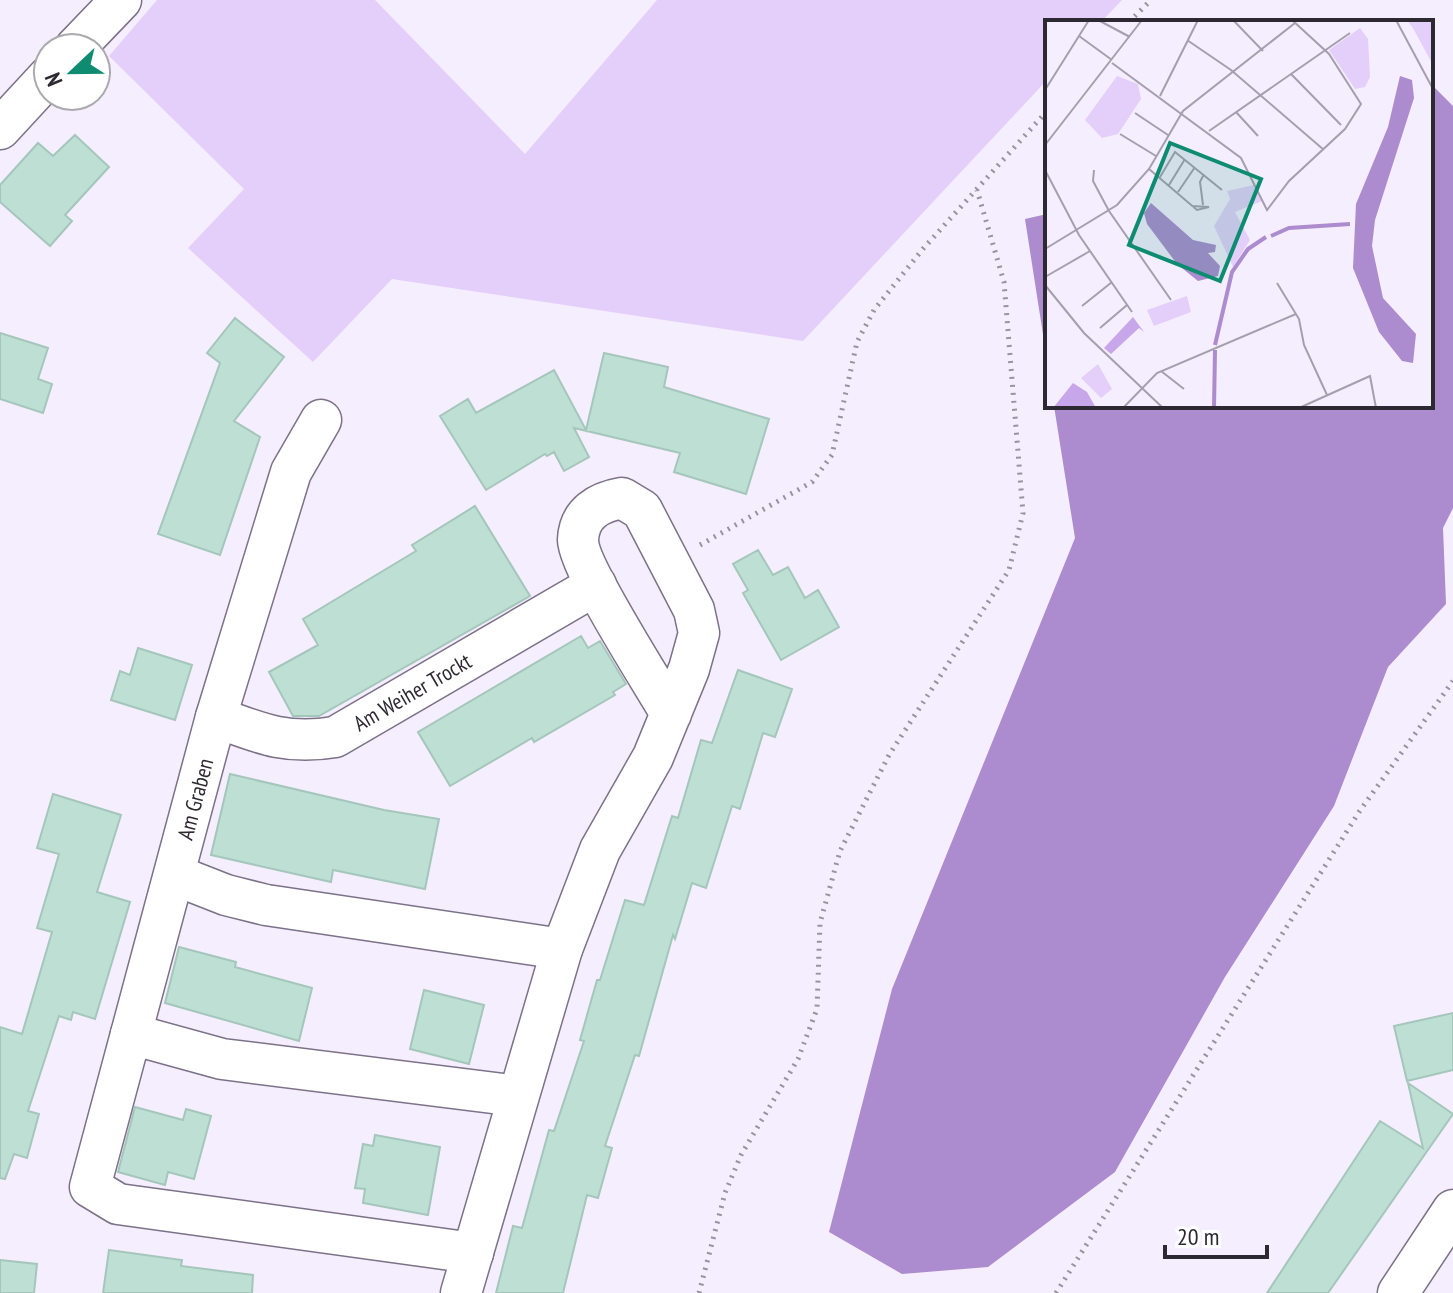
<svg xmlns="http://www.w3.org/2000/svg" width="1453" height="1293" viewBox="0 0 1453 1293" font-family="'PT Sans Narrow',sans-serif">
<rect width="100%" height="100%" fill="#f5eefe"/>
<path fill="#e3cff9" d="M 157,0 L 375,0 L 525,154 L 657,0 L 1122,0 L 1101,22 L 1047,22 L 1047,80 L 803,341 L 392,279 L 313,362 L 188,248 L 244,189 L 109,56 Z"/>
<path fill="#ac8bce" d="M 1431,84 L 1453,106 L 1453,508 L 1443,528 L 1446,604 L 1388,667 L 1334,806 L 1225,977 L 1115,1172 L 988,1267 L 902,1274 L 829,1232 L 892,989 L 1075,538 L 1054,406 L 1431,406 Z
M 1047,214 L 1047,360 L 1025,219 Z"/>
<path fill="#bedfd4" stroke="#a5c6ba" stroke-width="2" d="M 75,135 L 109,167 L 65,215 L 72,221 L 50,246 L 0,202 L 0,185 L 38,143 L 53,156 Z
M 235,318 L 284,357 L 234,421 L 260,437 L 220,555 L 158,534 L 220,363 L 207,353 Z
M 0,333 L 48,348 L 38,379 L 52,384 L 43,413 L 0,399 Z
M 604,353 L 668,367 L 664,387 L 769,419 L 746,494 L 674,472 L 680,453 L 574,428 L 589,457 L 564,471 L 554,452 L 547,456 L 545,454 L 486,490 L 440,416 L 468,399 L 476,413 L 554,370 L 586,430 Z
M 475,506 L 530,596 L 319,716 L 293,716 L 269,672 L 318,645 L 303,619 L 416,551 L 412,545 Z
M 758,550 L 773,575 L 788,567 L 805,598 L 818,590 L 839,627 L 781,660 L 743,593 L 748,590 L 733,564 Z
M 581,636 L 588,648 L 600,641 L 626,684 L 613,692 L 615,695 L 534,742 L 532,738 L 450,786 L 418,732 Z
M 138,648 L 192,665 L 175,720 L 111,700 L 120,671 L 130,675 Z
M 738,670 L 792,689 L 775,737 L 763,733 L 740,809 L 732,806 L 706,888 L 692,883 L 675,939 L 673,935 L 639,1056 L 635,1055 L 605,1146 L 612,1148 L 598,1198 L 587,1195 L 563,1293 L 496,1293 L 513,1226 L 522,1228 L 549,1130 L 554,1131 L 584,1041 L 580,1040 L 597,980 L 600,980 L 625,900 L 644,905 L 672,816 L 678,818 L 701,740 L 712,743 Z
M 230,774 L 384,810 L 439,819 L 425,889 L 333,870 L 331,882 L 211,855 Z
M 53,794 L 121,815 L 97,892 L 130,902 L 95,1019 L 73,1012 L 71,1020 L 59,1016 L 28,1111 L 39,1114 L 27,1158 L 14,1154 L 5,1179 L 0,1178 L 0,1027 L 22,1034 L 52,932 L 37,928 L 59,854 L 37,848 Z
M 179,947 L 236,962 L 235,967 L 312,988 L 299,1041 L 165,1003 Z
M 424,990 L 484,1005 L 469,1064 L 410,1049 Z
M 1453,1013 L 1453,1070 L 1407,1081 L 1394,1026 Z
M 1408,1083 L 1453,1114 L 1328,1293 L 1267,1293 L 1380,1121 L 1423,1148 Z
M 135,1107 L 183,1120 L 186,1109 L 211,1116 L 194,1179 L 168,1172 L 165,1185 L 118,1172 Z
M 375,1135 L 440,1147 L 428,1215 L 363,1203 L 365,1189 L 355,1188 L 363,1144 L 373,1146 Z
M 109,1250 L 182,1260 L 181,1266 L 253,1275 L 252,1293 L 103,1293 Z
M 0,1260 L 37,1264 L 34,1293 L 0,1293 Z"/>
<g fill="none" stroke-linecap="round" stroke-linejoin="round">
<defs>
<g id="minor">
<path d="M 75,48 L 121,0"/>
<path d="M 0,129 L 48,77"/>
<path d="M 321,420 L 291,472 L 216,717 L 90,1187 L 118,1204 L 473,1253"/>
<path id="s1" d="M 216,717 C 261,734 287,745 335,737 L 596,585"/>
<path d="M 175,875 L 226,895 L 266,905 L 562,949"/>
<path d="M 131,1034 L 222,1059 L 518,1096"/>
<path d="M 461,1293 L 562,949 L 600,850 L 653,757 L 689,669 L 699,633 L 694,610 L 642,510 L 622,498 C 599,502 579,513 578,540 C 578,567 654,684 671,714"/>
<path d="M 1398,1293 L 1453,1210"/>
</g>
</defs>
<use href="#minor" stroke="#7c7188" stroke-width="43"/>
<path stroke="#9893a0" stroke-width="5" stroke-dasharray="2 6" stroke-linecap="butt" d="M 1129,22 L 1151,0
M 700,545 L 812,482 L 832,455 L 857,342 L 874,310 L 922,250 L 1047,111
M 699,1293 L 725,1193 L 741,1155 L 798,1059 L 817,1009 L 820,923 L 840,851 L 889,755 L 1009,570 L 1023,513 L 1004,282 L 977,190
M 1056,1293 L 1359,812 L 1453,681"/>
<use href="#minor" stroke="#fff" stroke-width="40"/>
</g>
<g text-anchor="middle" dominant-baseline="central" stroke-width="6" stroke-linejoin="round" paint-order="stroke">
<g font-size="22" fill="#2d2933" stroke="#fff">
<text stroke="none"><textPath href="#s1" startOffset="212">Am Weiher Trockt</textPath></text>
<text transform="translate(195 799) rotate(-75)">Am Graben</text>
</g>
</g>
<g transform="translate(1045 20)">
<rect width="388" height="388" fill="#f5eefe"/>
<path d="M 362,0 L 388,0 L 388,45 L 369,10 ZM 315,8 L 323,19 L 325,57 L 320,67 L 310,69 L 284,30 ZM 72,56 L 93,64 L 96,79 L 73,114 L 57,118 L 40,100 ZM 209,165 L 217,181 L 190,192 L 205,220 L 188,247 L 169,206 L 185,179 L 182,171 ZM 142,276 L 146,292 L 109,306 L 102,290 ZM 53,344 L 67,369 L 56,378 L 36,358 Z" fill="#e3cff9"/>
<path d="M 88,297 L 99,312 L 94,308 L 66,334 L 59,328 ZM 28,363 L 42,372 L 51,388 L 8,388 Z" fill="#c8a6ea"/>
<path d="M 355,56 L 367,60 L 369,78 L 330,200 L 327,226 L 338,278 L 371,314 L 368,343 L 357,341 L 334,312 L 308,248 L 311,184 L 343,107 ZM 106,183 L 148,220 L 171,225 L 170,232 L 163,233 L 175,246 L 173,256 L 153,261 L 132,244 L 102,204 L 99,193 Z" fill="#ac8bce"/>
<path fill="none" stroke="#ac8bce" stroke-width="4" d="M 226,216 L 244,208 L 305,204M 170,325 L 187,252 L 203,229 L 221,217M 169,388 L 170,330"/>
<path fill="none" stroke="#a59fad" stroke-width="2" d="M 53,0 L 85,17M 188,0 L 218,31M 351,0 L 388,69M 34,16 L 67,40M 142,20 L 186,50 L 279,130M 67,43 L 196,138 L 222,190 L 244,161 L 300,109 L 316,84 L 284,34 L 247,0M 246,54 L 296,105M 0,70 L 44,0M 115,76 L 153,0M 191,92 L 213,116M 90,93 L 123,115M 164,111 L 305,13M 75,114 L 111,136M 0,125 L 97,0M 104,149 L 152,190 L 164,187 L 147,186M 0,150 L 34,215 L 87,292M 49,150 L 48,161 L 64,191 L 126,280M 115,157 L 130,132 L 177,170M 124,165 L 140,139M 133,172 L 150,147M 158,185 L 155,162 L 159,154M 0,229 L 72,185 L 104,149 L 138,91 L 250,3M 0,257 L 45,231M 232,263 L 254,299 L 259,325 L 282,375M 0,265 L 39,313 L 118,388M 37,286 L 67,262M 55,308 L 82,285M 116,351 L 139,369M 78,388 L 112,353 L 251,294M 254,388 L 325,356 L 331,388"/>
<path fill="#0d8c71" fill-opacity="0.15" stroke="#0d8c71" stroke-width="4" d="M 125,123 L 216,159 L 175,261 L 84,225 Z"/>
<rect width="388" height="388" fill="none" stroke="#2d2933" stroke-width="4"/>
</g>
<g transform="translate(72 72) rotate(248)"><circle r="38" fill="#ffffff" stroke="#aba9ad" stroke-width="2"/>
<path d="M0-6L14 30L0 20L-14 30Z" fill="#0d8c71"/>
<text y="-12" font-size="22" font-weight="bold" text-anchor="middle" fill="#2d2933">N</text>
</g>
<path d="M1165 1245v12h102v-12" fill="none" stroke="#2d2933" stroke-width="4"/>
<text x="1177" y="1245" font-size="24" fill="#2d2933" stroke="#ffffff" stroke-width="6" paint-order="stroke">20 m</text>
</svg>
